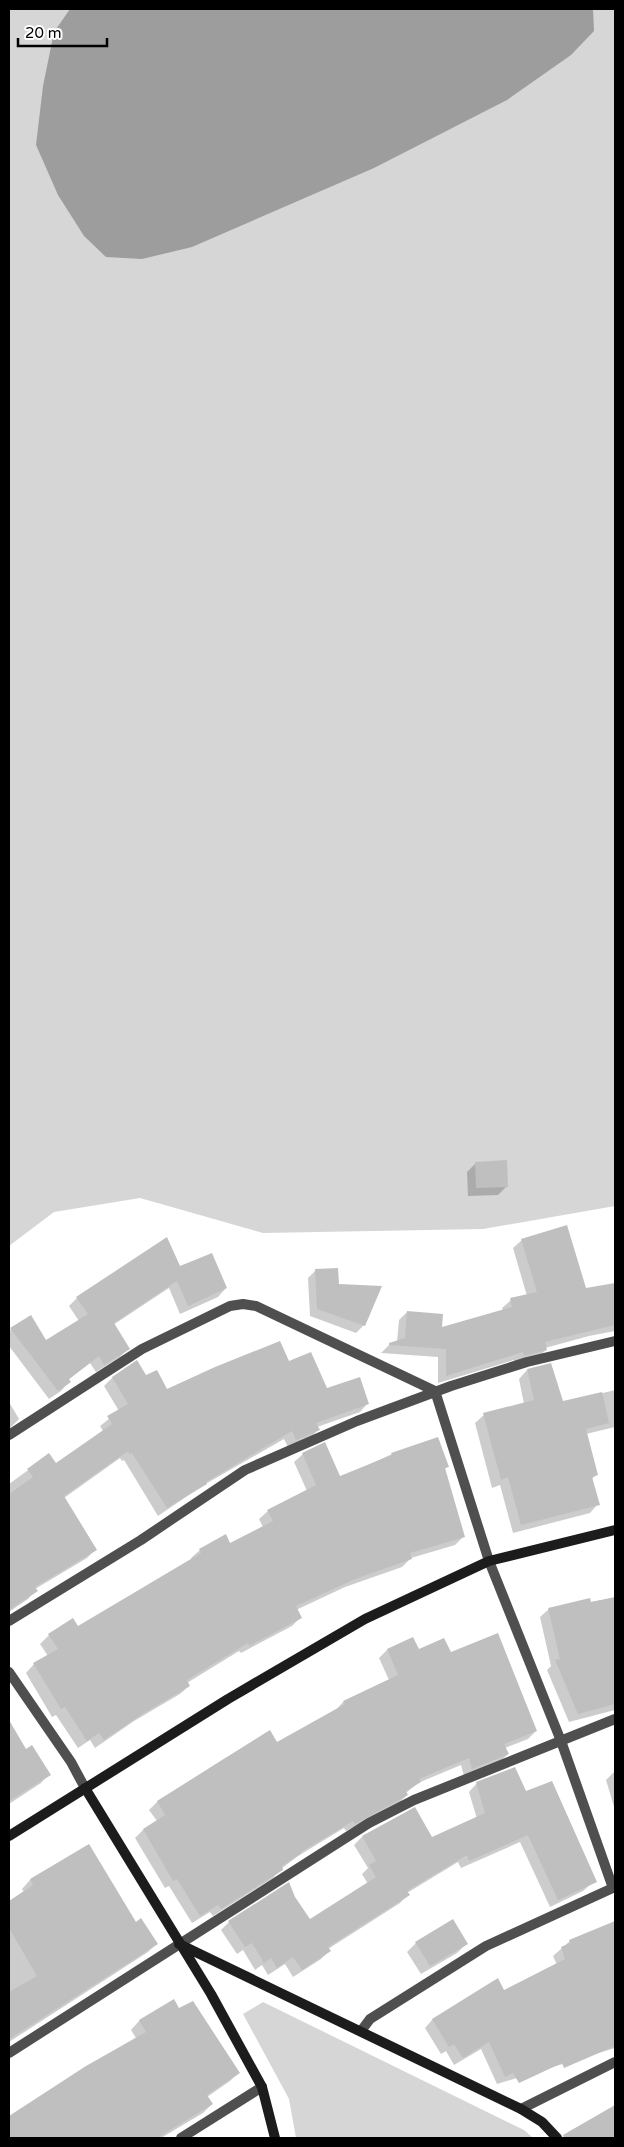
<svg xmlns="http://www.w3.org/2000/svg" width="624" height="2147" viewBox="0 0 624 2147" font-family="'Varela Round',sans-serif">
<rect width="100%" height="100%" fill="#fff"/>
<path fill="#d6d6d6" d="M 9,9 L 615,9 L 615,1206 L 483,1229 L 263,1233 L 140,1198 L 54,1212 L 9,1246 Z
M 263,2002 L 524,2130 L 533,2138 L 296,2138 L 289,2099 L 243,2014 Z"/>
<path fill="#9d9d9d" d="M 70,9 L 593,9 L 594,31 L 571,55 L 507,100 L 374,168 L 192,247 L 142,259 L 106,257 L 84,236 L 58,195 L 36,145 L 43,86 L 54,32 Z"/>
<path fill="#0003" d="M 476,1163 L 507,1186 L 498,1195 L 468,1196 L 467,1172 Z
M 522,1240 L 585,1290 L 615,1285 L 615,1331 L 589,1336 L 545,1348 L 546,1350 L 537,1358 L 515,1364 L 514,1360 L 438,1383 L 438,1357 L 381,1353 L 390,1344 L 397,1342 L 399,1320 L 407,1312 L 440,1329 L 503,1311 L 502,1308 L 511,1300 L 527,1296 L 513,1248 Z
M 180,1268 L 226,1288 L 218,1297 L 180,1314 L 169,1288 L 113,1325 L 128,1349 L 120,1357 L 96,1372 L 90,1363 L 68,1380 L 69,1382 L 61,1391 L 49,1399 L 9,1346 L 9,1331 L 30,1316 L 45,1342 L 79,1321 L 69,1306 L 77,1298 Z
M 315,1271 L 337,1286 L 364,1325 L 356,1333 L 310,1316 L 308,1278 Z
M 137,1362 L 146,1377 L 167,1391 L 288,1362 L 326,1390 L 368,1403 L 360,1412 L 317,1427 L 318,1430 L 310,1438 L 288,1447 L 284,1439 L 202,1486 L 158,1516 L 124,1460 L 122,1461 L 120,1458 L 64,1498 L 96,1549 L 87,1558 L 35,1589 L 36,1590 L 28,1599 L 9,1612 L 9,1484 L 49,1455 L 55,1465 L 103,1431 L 100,1426 L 119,1411 L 104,1386 L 112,1378 Z
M 527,1370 L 562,1403 L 615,1390 L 615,1427 L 586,1434 L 596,1475 L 592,1479 L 598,1504 L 590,1513 L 513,1533 L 500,1485 L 492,1488 L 475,1423 L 484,1415 L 524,1404 L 519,1379 Z
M 9,1402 L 19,1419 L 9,1429 Z
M 303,1454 L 340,1478 L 392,1454 L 448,1466 L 444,1470 L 464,1536 L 455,1545 L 411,1558 L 402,1567 L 345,1587 L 296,1610 L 300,1618 L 292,1626 L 241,1653 L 239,1651 L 187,1683 L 189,1686 L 180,1694 L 134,1721 L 95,1748 L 90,1740 L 78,1748 L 56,1715 L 52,1717 L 26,1673 L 34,1664 L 48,1656 L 40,1644 L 49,1635 L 78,1628 L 192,1560 L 191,1558 L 200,1550 L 230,1544 L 263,1527 L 259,1519 L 268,1511 L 307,1491 L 294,1462 Z
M 615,1598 L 615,1710 L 569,1722 L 547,1670 L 551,1666 L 540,1617 L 549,1609 Z
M 413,1639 L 418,1651 L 450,1654 L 536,1731 L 528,1739 L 505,1748 L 508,1754 L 500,1762 L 464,1776 L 461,1765 L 418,1783 L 406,1793 L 407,1795 L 399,1803 L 346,1831 L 344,1828 L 298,1856 L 281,1869 L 273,1878 L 213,1916 L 210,1912 L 192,1923 L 169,1886 L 165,1888 L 135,1838 L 143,1830 L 157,1821 L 149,1810 L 157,1802 L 227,1757 L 276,1744 L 335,1711 L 343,1702 L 389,1680 L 379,1658 L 387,1650 Z
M 9,1722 L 26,1750 L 49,1774 L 41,1783 L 9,1804 Z
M 615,1771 L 615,1810 L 606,1780 Z
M 477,1783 L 525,1793 L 592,1883 L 583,1891 L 550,1907 L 520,1842 L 461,1868 L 458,1862 L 407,1893 L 408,1895 L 400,1903 L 328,1949 L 329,1951 L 321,1959 L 293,1977 L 285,1964 L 268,1975 L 262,1965 L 255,1970 L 243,1950 L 237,1954 L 221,1930 L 229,1922 L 294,1897 L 310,1921 L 368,1884 L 362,1874 L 368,1868 L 354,1845 L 362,1837 L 415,1809 L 432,1839 L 477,1819 L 469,1792 Z
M 89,1845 L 135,1923 L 156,1944 L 148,1952 L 9,2042 L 9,1902 L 24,1892 L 22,1889 L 30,1880 Z
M 612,1924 L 615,1933 L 615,2048 L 497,2084 L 481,2049 L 454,2065 L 446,2051 L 441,2054 L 425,2028 L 432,2020 L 497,1980 L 503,1991 L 557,1965 L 553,1956 L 570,1941 Z
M 416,1943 L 466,1944 L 457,1953 L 421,1974 L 407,1952 Z
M 173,2001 L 179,2010 L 238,2073 L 230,2081 L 207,2097 L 212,2104 L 203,2113 L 161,2138 L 9,2138 L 9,2117 L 86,2067 L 136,2038 L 131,2030 L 139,2021 Z
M 615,2107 L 615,2138 L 577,2138 L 574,2133 L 582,2125 Z"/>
<path fill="#bfbfbf" d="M 507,1160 L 508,1187 L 476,1188 L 475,1162 Z
M 567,1225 L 586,1288 L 615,1283 L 615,1325 L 545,1342 L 547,1350 L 524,1356 L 523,1352 L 446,1376 L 446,1349 L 389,1345 L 389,1343 L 405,1338 L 407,1311 L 443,1314 L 442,1327 L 512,1307 L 510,1298 L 537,1292 L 521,1239 Z
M 167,1237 L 180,1266 L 212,1253 L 227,1288 L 188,1306 L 177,1281 L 114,1323 L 130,1349 L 104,1365 L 99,1356 L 69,1379 L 71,1382 L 58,1391 L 10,1328 L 31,1315 L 46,1340 L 88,1314 L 76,1297 Z
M 338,1268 L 339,1284 L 382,1286 L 365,1326 L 317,1309 L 315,1269 Z
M 280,1341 L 289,1361 L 311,1352 L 327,1388 L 360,1377 L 369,1404 L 316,1423 L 320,1430 L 296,1440 L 292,1431 L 206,1482 L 207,1484 L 167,1508 L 132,1453 L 130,1454 L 128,1451 L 64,1496 L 97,1550 L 35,1587 L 38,1591 L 9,1610 L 9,1494 L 33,1477 L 27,1469 L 49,1453 L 56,1463 L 112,1424 L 107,1416 L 128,1404 L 112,1377 L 137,1360 L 146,1375 L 157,1370 L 167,1389 L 215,1367 Z
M 551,1363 L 563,1401 L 602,1392 L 609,1423 L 586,1429 L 598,1475 L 592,1477 L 600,1505 L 521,1525 L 508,1477 L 501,1480 L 483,1413 L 534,1400 L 527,1369 Z
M 438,1437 L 449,1467 L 445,1468 L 465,1537 L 410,1553 L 412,1559 L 355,1579 L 296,1606 L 302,1618 L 249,1646 L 248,1643 L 187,1680 L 190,1686 L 144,1713 L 104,1740 L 99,1733 L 87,1741 L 65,1707 L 61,1709 L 33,1663 L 58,1649 L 48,1634 L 73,1618 L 78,1626 L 201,1553 L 199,1549 L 226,1534 L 230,1543 L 273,1521 L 267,1510 L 316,1485 L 302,1453 L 325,1442 L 340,1476 L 392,1455 L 391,1453 Z
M 615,1597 L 615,1704 L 578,1714 L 555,1660 L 560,1659 L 548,1608 L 590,1598 L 591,1602 Z
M 498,1633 L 537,1731 L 504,1744 L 509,1754 L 472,1769 L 469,1758 L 419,1779 L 421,1782 L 406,1791 L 408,1795 L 355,1824 L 353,1821 L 301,1852 L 302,1853 L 282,1866 L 283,1870 L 221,1909 L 218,1905 L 200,1916 L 177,1879 L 173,1881 L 143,1829 L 165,1815 L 157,1801 L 270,1730 L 277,1742 L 345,1704 L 343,1701 L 398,1675 L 387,1649 L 413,1637 L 419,1649 L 444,1638 L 451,1652 Z
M 9,1720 L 26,1749 L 32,1745 L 51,1775 L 9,1801 Z
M 515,1767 L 526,1791 L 552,1781 L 597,1882 L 558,1900 L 528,1835 L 469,1861 L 467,1855 L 407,1891 L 410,1895 L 328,1947 L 331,1951 L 302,1970 L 293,1957 L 277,1968 L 271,1958 L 264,1963 L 252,1943 L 245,1947 L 228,1921 L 289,1882 L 295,1897 L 310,1919 L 376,1877 L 369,1865 L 376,1861 L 362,1836 L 415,1807 L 432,1837 L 485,1813 L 476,1782 Z
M 89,1844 L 136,1922 L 141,1918 L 158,1944 L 9,2039 L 9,1992 L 37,1976 L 9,1928 L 9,1901 L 33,1885 L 30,1879 Z
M 453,1919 L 468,1944 L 430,1966 L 415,1942 Z
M 615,1921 L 615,2046 L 564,2068 L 562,2063 L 519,2083 L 513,2073 L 505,2077 L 489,2042 L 463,2058 L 454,2044 L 449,2047 L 432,2019 L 498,1978 L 504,1990 L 565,1959 L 561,1947 L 570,1943 L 569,1940 Z
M 174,1999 L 179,2008 L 193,2001 L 240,2073 L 207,2095 L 213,2104 L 157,2138 L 9,2138 L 9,2116 L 86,2066 L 146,2032 L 139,2020 Z
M 615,2105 L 615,2138 L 564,2138 L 563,2135 Z"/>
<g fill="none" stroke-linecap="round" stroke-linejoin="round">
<path stroke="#4f4f4f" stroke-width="10" d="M 9,1435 L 142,1349 L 230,1306 L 243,1304 L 256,1306 L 435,1391 L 489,1561 L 561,1741 L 613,1888
M 9,1621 L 141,1540 L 245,1470 L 357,1421 L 451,1386 L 527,1362 L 615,1341
M 9,1672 L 71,1762 L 85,1788
M 361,2031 L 370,2019 L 486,1946 L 615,1887
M 9,2053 L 369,1823 L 414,1800 L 615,1719
M 521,2109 L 615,2062
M 181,2138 L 262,2087"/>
<path stroke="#1c1c1c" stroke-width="10" d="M 85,1788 L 211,1994 L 262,2087 L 275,2138
M 9,1836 L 228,1699 L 365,1619 L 489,1561 L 615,1530
M 179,1944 L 521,2109 L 542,2122 L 557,2138"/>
</g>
<rect width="624" height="2147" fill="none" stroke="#000000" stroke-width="20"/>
<path d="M18 38v8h89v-8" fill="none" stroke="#000000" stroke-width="2.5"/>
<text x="25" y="38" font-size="15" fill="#000000" stroke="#ffffff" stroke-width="4" paint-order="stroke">20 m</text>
</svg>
